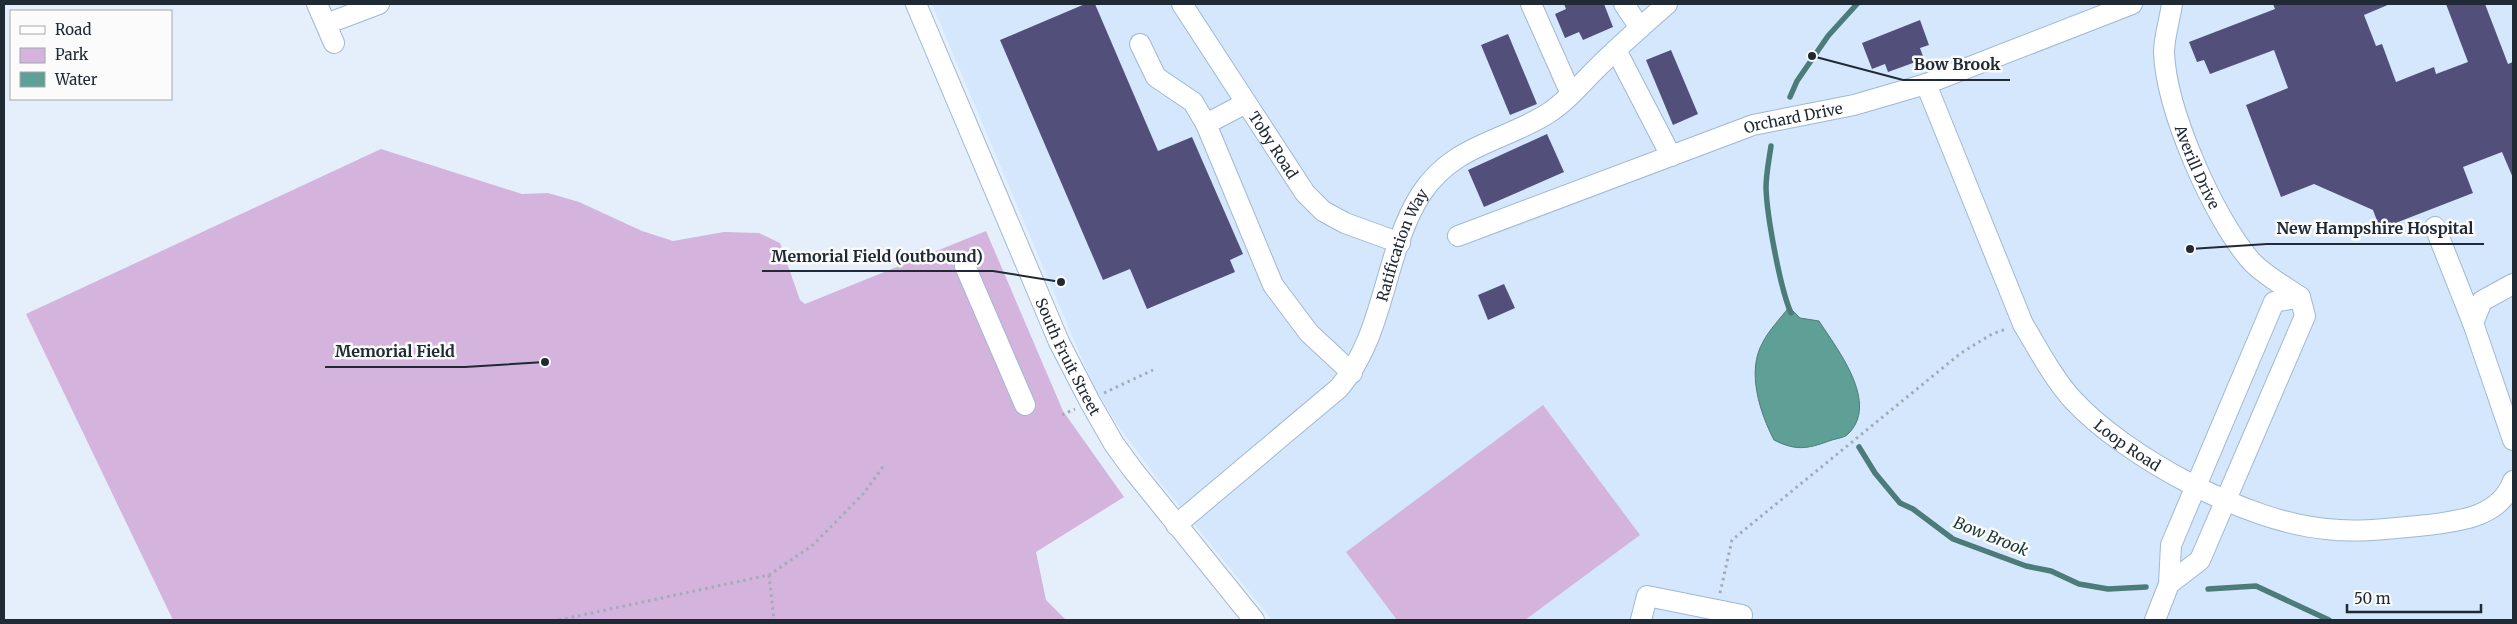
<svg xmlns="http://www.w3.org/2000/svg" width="2517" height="624" viewBox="0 0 2517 624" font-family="Merriweather,serif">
<rect width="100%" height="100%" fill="#e5effb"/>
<path fill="#d5e7fc" d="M 932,4 L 2513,4 L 2513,620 L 1272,620 L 1155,476 L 1115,421 L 1093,385 Z"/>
<path fill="#d4b3dc" d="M 381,149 L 522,194 L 548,193 L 579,202 L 642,231 L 673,241 L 724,232 L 759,233 L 780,243 L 800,300 L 805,304 L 986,231 L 1063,411 L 1124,497 L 1036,552 L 1046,600 L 1066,620 L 173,620 L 26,314 Z
M 1543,405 L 1640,535 L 1525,620 L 1397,620 L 1346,552 Z"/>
<path fill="#5e9f96" stroke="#4b7c79" d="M 1789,307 L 1800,318 L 1819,321 C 1837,349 1881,404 1847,435 C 1843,438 1834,439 1829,441 C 1807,449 1796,451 1774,440 C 1760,413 1746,371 1763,342 C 1769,330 1780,319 1789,307 Z"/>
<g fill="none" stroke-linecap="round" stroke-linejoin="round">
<path stroke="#4b7c79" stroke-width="5.5" d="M 1790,97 L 1797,81 L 1828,36 L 1857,4
M 1771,146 C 1769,160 1766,174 1766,188 C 1767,216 1780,288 1791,313
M 1859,447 L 1875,473 L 1900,503 L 1913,509 L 1953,539 L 2026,566 L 2051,571 L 2079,584 L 2108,589 L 2146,587
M 2208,589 L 2256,586 L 2329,620"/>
</g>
<path fill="#52507a" d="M 1085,4 L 1095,4 L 1158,151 L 1192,137 L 1243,254 L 1230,260 L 1235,272 L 1147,309 L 1130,269 L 1103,280 L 1000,40 Z
M 1564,4 L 1604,4 L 1613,27 L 1583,40 L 1579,32 L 1565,38 L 1555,14 L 1566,9 Z
M 2273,4 L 2390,4 L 2364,15 L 2376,46 L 2382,44 L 2396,82 L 2434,67 L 2436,74 L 2468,62 L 2446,4 L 2485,4 L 2508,64 L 2513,62 L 2513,178 L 2502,152 L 2463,167 L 2473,193 L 2380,229 L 2373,210 L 2314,184 L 2281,197 L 2246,105 L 2288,88 L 2274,50 L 2210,74 L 2204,60 L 2197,62 L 2189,42 L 2275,9 Z
M 1920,20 L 1929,45 L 1920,48 L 1924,59 L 1888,72 L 1885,64 L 1872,69 L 1862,43 Z
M 1508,34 L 1537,104 L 1510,115 L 1481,45 Z
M 1671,50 L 1698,114 L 1673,125 L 1646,60 Z
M 1547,134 L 1564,172 L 1484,207 L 1468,170 Z
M 1504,284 L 1515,308 L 1488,320 L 1478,295 Z"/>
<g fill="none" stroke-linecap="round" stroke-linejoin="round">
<defs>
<g id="minor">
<path d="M 317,4 L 334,43"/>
<path id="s1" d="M 916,4 L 1059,342 L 1090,402 L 1114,444 L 1133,470 L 1254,620"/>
<path id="s2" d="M 1182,4 L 1305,193 L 1323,211 L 1345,223 L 1400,243"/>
<path d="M 1531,4 L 1571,94"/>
<path d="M 1624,4 L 1640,28"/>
<path id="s3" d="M 2172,4 C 2170,19 2164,37 2164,52 C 2166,110 2213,217 2251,261 C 2264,275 2284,286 2300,297"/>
<path d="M 326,24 L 379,4"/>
<path d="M 1140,44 L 1156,77 L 1193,102 L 1206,124"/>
<path d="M 1616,50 L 1671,156"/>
<path id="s4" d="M 1926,84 L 2023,324 C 2038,349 2053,378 2073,400 C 2127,458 2247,522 2326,529 C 2360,533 2394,528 2428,525 C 2460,521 2500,517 2513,481"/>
<path d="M 1246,103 L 1206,124 L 1273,285 L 1309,333 L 1352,373"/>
<path d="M 2435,227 L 2473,323"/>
<path id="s5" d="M 1458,236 L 1753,125 L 1854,105 L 1926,84 L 2132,4"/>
<path d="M 965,266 L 1025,405"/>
<path d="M 2513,284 L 2482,301 L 2473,323 L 2513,440"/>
<path id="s6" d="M 1176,525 L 1339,388 C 1386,333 1383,254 1421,194 C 1453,145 1502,142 1547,114 C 1565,103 1580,85 1595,70 C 1618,47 1643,25 1667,4"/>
<path d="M 1641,620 L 1647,596 L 1742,615 L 1741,620"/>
<path d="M 2155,620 L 2169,584 L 2171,545 L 2274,302 L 2300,297 L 2305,316 L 2200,560 L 2169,584"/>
</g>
</defs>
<use href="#minor" stroke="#9fb8d4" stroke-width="22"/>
<path stroke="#a2acb8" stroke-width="3" stroke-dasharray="2.5 4" stroke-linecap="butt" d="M 1104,393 L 1153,370
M 1062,415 L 1075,409
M 769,575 L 774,620
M 1720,593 L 1732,540 L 1961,353 L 1992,334 L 2006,329
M 559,620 L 769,575 L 813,545 L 864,493 L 885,464"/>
<use href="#minor" stroke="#fff" stroke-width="20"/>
</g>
<g text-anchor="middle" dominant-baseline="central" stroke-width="5" stroke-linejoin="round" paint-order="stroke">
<g font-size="15" fill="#202a35" stroke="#fbfbfb">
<text stroke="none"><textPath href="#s5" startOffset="356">Orchard Drive</textPath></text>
<text stroke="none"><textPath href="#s2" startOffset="168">Toby Road</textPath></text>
<text stroke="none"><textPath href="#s3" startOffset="169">Averill Drive</textPath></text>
<text stroke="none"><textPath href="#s6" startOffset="370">Ratification Way</textPath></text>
<text stroke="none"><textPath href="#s1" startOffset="384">South Fruit Street</textPath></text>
<text stroke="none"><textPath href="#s4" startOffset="421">Loop Road</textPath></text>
</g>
<g font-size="16" font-style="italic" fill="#153531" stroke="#fbfbfb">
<text transform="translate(1991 536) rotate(22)">Bow Brook</text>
</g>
</g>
<path fill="none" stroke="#202a35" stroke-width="2" d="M1812 56L1903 80H2010M2190 249L2267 244H2484M1061 282L993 271H762M545 362L465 367H325"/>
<g fill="#202a35" stroke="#fbfbfb" stroke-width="2">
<circle cx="1812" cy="56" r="5"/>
<circle cx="2190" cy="249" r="5"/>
<circle cx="1061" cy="282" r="5"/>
<circle cx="545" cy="362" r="5"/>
</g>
<g font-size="16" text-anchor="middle" font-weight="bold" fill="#202a35" stroke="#fbfbfb" stroke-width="5" stroke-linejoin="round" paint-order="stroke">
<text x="1957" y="70">Bow Brook</text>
<text x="2375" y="234">New Hampshire Hospital</text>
<text x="877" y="262">Memorial Field (outbound)</text>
<text x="395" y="357">Memorial Field</text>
</g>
<rect width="2517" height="624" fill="none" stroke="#202a35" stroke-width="10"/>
<rect x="10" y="10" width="162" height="90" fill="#fbfbfb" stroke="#a3a7ac"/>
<rect x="20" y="26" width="25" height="8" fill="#ffffff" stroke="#a3a7ac"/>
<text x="55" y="35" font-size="15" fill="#202a35">Road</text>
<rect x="20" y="48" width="25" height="15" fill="#d4b3dc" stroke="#a3a7ac"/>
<text x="55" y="60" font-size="15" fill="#202a35">Park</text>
<rect x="20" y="72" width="25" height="15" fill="#5e9f96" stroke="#a3a7ac"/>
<text x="55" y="85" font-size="15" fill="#202a35">Water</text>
<path d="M2347 604v8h134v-8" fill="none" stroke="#202a35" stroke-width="2.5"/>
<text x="2354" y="604" font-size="15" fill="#202a35" stroke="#fbfbfb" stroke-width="4" paint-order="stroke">50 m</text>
</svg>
